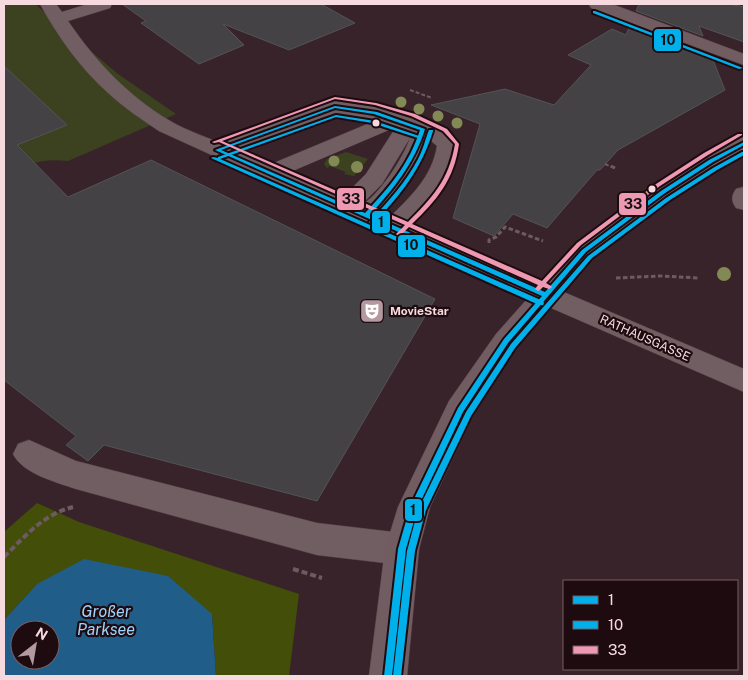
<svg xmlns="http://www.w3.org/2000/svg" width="748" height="680" viewBox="0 0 748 680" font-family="'Public Sans',sans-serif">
<rect width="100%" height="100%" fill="#39232a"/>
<path fill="#3c4220" d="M 4,4 L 35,4 L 118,74 L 176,114 L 68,161 C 41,158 28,164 4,175 Z
M 346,152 L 368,159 L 354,176 L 344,174 L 346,172 L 330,166 L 327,168 L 324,164 L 327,159 Z"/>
<path fill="#434e09" d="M 37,503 L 79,522 L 299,594 L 289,676 L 216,676 L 212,614 L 37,584 L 4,620 L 4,532 Z"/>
<path fill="#205e89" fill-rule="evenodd" d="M 84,559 L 168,576 L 212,614 L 216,676 L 4,676 L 4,620 L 37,584 ZM 20,630 L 50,630 L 50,660 L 20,660 Z"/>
<path fill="#444244" stroke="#525455" d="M 122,4 L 321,4 L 355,23 L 289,50 L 223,24 L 244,45 L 199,64 L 141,23 L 146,21 Z
M 639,4 L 729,4 L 744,7 L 744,42 L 699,26 L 703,36 L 636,11 Z
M 630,25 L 711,55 L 725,90 L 618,150 L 600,170 L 597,170 L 547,228 L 513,214 L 494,236 L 453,218 L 480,124 L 431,105 L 505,89 L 554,105 L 591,65 L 568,55 L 612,29 L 626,35 Z
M 4,66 L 67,125 L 17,145 L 68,197 L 151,160 L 435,299 L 317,501 L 104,445 L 88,461 L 66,445 L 76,436 L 4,380 Z"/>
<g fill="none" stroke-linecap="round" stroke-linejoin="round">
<defs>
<path id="minor" d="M 40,4 L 56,4 L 62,12 L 88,4 L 112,4 L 110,8 L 68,21 C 96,62 129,97 172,122 C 186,130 203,136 218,142 L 335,101 L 375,107 L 416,119 L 447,133 L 459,145 C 454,179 432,202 409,226 L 744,369 L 744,392 L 448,263 L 159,131 C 141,119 123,107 107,92 C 80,68 57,35 40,4 ZM 337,113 L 377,120 L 269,165 L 236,150 ZM 396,127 L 366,174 L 343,197 L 288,173 ZM 410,138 C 404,157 378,197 361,205 L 382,184 ZM 430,140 L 437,146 C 432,177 411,196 390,217 L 381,214 C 401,192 421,169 430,140 Z
M 744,187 L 744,210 L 736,208 C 731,201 731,196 736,189 Z
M 29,440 L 76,461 L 317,523 L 402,533 L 414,537 L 419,549 L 414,561 L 402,565 L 317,555 L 76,489 C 56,482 23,474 13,454 L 18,444 Z"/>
<path id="major" d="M 589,4 L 612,4 L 744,54 L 744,65 L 591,8 Z
M 744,137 L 744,152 L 671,197 L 593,257 L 516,348 L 472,417 L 430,507 L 419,549 L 407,676 L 369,676 L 385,549 L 398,507 L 449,401 L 496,334 L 575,245 L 655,187 L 703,156 L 737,139 Z"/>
</defs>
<use href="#minor" stroke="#554248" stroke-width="1"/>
<use href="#major" stroke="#554248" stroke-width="1"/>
<path stroke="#6c5b60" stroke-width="2" stroke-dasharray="4 2" stroke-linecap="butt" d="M 410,90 L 432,98
M 605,164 L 614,168"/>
<path stroke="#6c5b60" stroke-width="3" stroke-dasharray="4.5 2.5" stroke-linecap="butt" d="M 611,166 L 617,169
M 489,243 L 489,240 L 496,237 L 505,227 L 543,241
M 616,278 L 660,276 L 699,278"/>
<path stroke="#6c5b60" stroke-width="4" stroke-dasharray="6 3" stroke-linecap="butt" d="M 4,557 C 25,536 44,514 73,507
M 293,569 L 322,578"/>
<use href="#minor" fill="#705e62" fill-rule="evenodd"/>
<use href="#major" fill="#715c61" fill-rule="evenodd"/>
<defs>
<path id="bus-1" d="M 335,106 L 377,112 L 425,129 C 414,164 394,188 370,215 L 545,292 L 582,250 L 661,191 L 709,160 L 744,142 L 744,145 L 713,162 L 665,193 L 586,252 L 508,343 L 463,412 L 418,507 L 406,549 L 392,676 L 384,676 L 398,549 L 410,507 L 458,408 L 504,339 L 542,296 L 215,150 ZM 335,108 L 374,114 L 420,130 C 409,164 390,187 365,213 L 221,150 Z"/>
<path id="bus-2" d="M 593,11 L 595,11 L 743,68 L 739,69 L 593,13 Z
M 336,115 L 375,121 L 422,137 L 420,138 L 418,138 L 372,123 L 336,117 L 220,159 L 543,301 L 544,303 L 543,305 L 539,305 L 211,158 L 213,157 L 218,158 L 218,157 Z
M 429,130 L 433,130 L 433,131 C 421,170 401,194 374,223 L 370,223 L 369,222 L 370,221 C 388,202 406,182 418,159 C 423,150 425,140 429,130 Z
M 742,152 L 744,152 L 744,155 L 717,170 L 670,200 L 592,258 L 515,348 L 471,416 L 426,510 L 415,551 L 401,676 L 393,676 L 407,551 L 418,510 L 466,412 L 511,344 L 588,256 L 666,198 L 713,168 Z"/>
<path id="bus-3" d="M 335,97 L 376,103 L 415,114 L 447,129 L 459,144 C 454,180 437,200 412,224 L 542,281 L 577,243 L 656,184 L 704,153 L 738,134 L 742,134 L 742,135 L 708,155 L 660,186 L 581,245 L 546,283 L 551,286 L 552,287 L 551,288 L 549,289 L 543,287 L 540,290 L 538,291 L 535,289 L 538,285 L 409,227 L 401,235 L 397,235 L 396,234 L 405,225 L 219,142 L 214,143 L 212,142 ZM 335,99 L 375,105 L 411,116 L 443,131 L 455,144 C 449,180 432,198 408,222 L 222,141 Z"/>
</defs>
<use href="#bus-1" stroke="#1d0b10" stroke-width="4"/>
<use href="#bus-2" stroke="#1d0b10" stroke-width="4"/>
<use href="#bus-3" stroke="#1d0b10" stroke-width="4"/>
<use href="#bus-1" fill="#00b0ea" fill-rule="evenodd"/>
<use href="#bus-2" fill="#00b0ea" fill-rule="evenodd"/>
<use href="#bus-3" fill="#ee98b2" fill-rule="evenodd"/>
</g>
<g fill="#838955">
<circle cx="401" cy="102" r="5.5"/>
<circle cx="419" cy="109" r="5.5"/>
<circle cx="438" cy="116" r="5.5"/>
<circle cx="457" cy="123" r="5.5"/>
<circle cx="334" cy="161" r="5.5"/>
<circle cx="357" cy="167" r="6"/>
<circle cx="724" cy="274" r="7"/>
</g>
<defs>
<symbol id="theatre-square" viewBox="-11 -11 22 22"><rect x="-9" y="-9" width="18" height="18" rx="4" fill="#b49aa0" stroke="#1d0b10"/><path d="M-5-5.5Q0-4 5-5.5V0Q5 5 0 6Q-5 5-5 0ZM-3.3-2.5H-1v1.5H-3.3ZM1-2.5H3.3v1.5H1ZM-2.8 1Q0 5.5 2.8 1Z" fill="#fff"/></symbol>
</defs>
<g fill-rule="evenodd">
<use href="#theatre-square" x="358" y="297" width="28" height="28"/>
</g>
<g fill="#f6dae0" stroke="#1d0b10" stroke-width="2">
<circle cx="376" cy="123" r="4.5"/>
<circle cx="652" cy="189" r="4.5"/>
</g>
<g text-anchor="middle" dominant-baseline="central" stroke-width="4.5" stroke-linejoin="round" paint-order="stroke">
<g font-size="12" font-weight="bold" fill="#f6dae0" stroke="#1d0b10" text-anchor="start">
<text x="390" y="311">MovieStar</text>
</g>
<g font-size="12" fill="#f6dae0" stroke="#1d0b10">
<text transform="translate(645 338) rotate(24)">RATHAUSGASSE</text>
</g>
<g font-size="16" font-style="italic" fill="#a0d4fc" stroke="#1d0b10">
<text x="106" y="611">Großer<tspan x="106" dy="18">Parksee</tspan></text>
</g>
</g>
<g stroke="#1d0b10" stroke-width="2">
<rect x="653" y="28" width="29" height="24" rx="5" fill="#00b0ea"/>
<rect x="336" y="187" width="29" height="24" rx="5" fill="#ee98b2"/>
<rect x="618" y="192" width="29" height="24" rx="5" fill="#ee98b2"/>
<rect x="371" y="210" width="20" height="24" rx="5" fill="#00b0ea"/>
<rect x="397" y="234" width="29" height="24" rx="5" fill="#00b0ea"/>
<rect x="404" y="498" width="19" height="24" rx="5" fill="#00b0ea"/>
</g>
<g font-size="14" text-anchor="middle" font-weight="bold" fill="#111">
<text x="668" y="45">10</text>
<text x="351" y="204">33</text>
<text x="633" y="209">33</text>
<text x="381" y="227">1</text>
<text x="411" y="250">10</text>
<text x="413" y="515">1</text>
</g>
<rect width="748" height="680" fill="none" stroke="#f6dae0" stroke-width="10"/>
<rect x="563" y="580" width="175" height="90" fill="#1d0b10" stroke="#745e63"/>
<rect x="573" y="596" width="25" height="8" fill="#00b0ea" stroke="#745e63"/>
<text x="608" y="605" font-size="15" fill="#f6dae0">1</text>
<rect x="573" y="621" width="25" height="8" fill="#00b0ea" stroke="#745e63"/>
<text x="608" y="630" font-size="15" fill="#f6dae0">10</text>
<rect x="573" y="646" width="25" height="8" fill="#ee98b2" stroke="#745e63"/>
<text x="608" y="655" font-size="15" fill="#f6dae0">33</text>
<g transform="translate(35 645) rotate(31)"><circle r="24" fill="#1d0b10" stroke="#745e63"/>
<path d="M0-4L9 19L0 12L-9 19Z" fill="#b49aa0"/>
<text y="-8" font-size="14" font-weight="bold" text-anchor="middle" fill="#f6dae0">N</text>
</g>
</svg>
